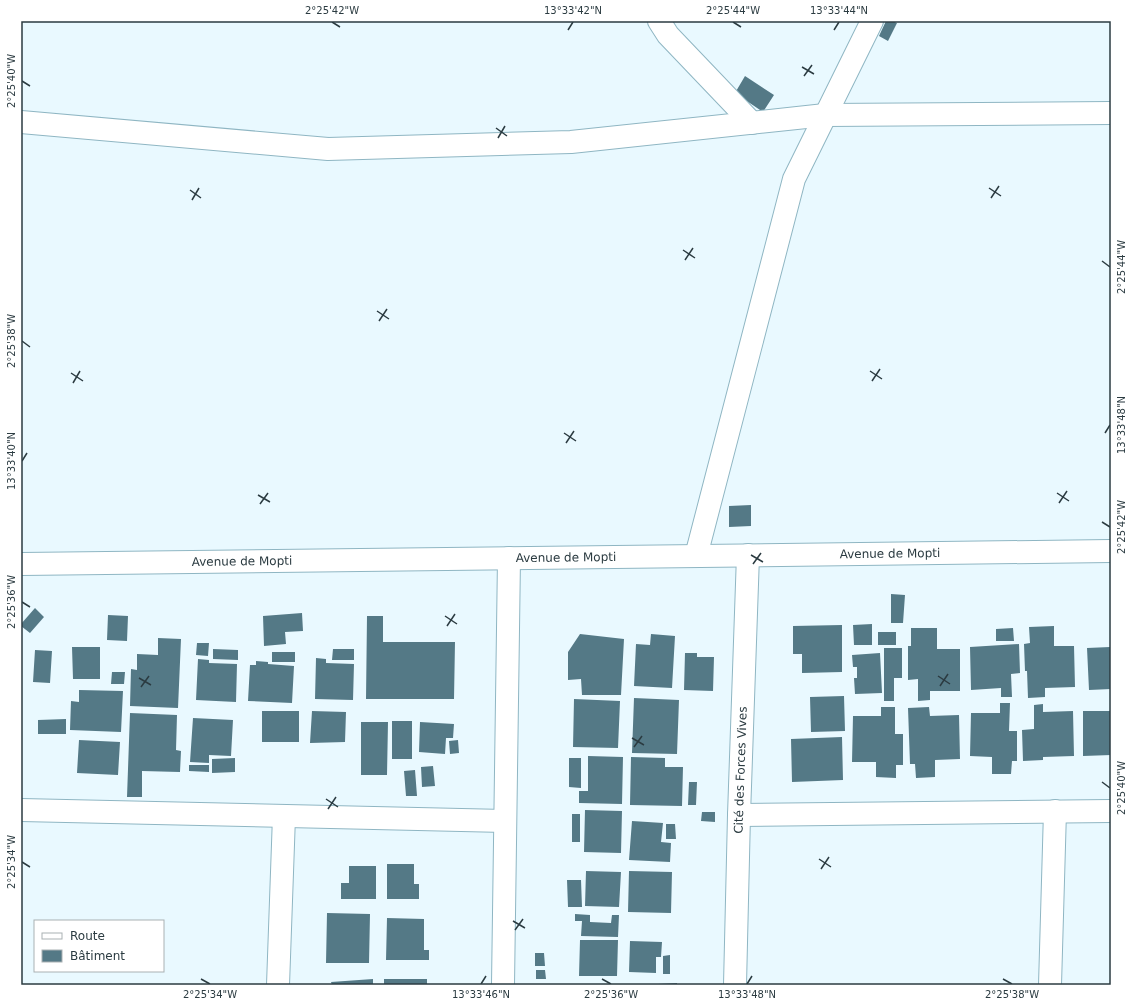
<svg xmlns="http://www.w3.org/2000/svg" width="1132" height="1006" viewBox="0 0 1132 1006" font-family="'DejaVu Sans',sans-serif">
<rect width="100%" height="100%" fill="#e9f9ff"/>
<path fill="#547986" d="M 886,21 L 892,21 L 897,23 L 888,41 L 879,36 Z
M 745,76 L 774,95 L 763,112 L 735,93 Z
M 751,505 L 751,526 L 729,527 L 729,506 Z
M 891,594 L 905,595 L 903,623 L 891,623 Z
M 35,608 L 44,617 L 30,633 L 21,626 L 21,624 Z
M 302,613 L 303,631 L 285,632 L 286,644 L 264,646 L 263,616 Z
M 108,615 L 128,616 L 127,641 L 107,640 Z
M 367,616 L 383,616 L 383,642 L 455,642 L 454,699 L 366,699 Z
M 872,624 L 872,645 L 854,645 L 853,625 Z
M 842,625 L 842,672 L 802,673 L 802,654 L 793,654 L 793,626 Z
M 1054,626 L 1054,646 L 1074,646 L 1075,687 L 1045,688 L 1045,697 L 1028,698 L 1027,671 L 1025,671 L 1024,644 L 1030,643 L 1029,627 Z
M 911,628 L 937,628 L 937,649 L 960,649 L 960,691 L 930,691 L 930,700 L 918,701 L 918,679 L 908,680 L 908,646 L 911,646 Z
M 1013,628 L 1014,641 L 996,641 L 996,629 Z
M 878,632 L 896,632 L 896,645 L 878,645 Z
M 580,634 L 624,639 L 621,695 L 582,695 L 581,679 L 568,680 L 568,652 Z
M 651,634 L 675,636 L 672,688 L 634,686 L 636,644 L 650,645 Z
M 158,638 L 181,639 L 178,708 L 130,706 L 131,669 L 137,670 L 137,654 L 158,655 Z
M 197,643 L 209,643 L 208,656 L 196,655 Z
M 1019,644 L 1020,673 L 1011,674 L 1012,697 L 1001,697 L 1001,688 L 971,690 L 970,647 Z
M 72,647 L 100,647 L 100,679 L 73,679 Z
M 1110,647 L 1111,689 L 1089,690 L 1087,648 Z
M 884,648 L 902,648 L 902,678 L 894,678 L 894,701 L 884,701 Z
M 213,649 L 238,650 L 238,660 L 213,659 Z
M 333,649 L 354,649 L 354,660 L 332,660 Z
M 35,650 L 52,651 L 50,683 L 33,682 Z
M 272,652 L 295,652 L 295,662 L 272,662 Z
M 685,653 L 697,653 L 697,657 L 714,657 L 713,691 L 684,690 Z
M 880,653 L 882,693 L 855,694 L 854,678 L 857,678 L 857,667 L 853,667 L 852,655 Z
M 316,658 L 326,659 L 326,663 L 354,664 L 353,700 L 315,699 Z
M 198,659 L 209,660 L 209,663 L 237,664 L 236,702 L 196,700 Z
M 256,661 L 268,662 L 268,664 L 294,666 L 292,703 L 248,701 L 250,665 L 256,665 Z
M 112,672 L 125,672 L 124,684 L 111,684 Z
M 79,690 L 123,691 L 121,732 L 70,730 L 71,701 L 79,702 Z
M 844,696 L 845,731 L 811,732 L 810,697 Z
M 634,698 L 679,700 L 677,754 L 632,753 Z
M 574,699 L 620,701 L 618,748 L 573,747 Z
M 1000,703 L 1010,703 L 1009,731 L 1017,731 L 1017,761 L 1012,761 L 1011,774 L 992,774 L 992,757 L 970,756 L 971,713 L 1000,713 Z
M 1043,704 L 1043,712 L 1073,711 L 1074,756 L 1043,757 L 1043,760 L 1023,761 L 1022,730 L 1034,729 L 1034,705 Z
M 881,707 L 895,707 L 895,734 L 903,734 L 903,765 L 896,765 L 896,778 L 876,777 L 876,762 L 852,762 L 853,716 L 881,716 Z
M 929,707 L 930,716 L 959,715 L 960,759 L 935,760 L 935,777 L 916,778 L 915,764 L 910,764 L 908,708 Z
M 262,711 L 299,711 L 299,742 L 262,742 Z
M 312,711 L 346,712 L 345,742 L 310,743 Z
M 1083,711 L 1111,711 L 1111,755 L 1083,756 Z
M 130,713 L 177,715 L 176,750 L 181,751 L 180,772 L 142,771 L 142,797 L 127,797 Z
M 193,718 L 233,720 L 231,756 L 209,755 L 209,763 L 190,762 Z
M 66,719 L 66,734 L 38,734 L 38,720 Z
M 392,721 L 412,721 L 412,759 L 392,759 Z
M 361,722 L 388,722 L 387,775 L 361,775 Z
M 420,722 L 454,724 L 453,738 L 446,738 L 445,754 L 419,752 Z
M 842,737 L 843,780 L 792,782 L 791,739 Z
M 79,740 L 120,742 L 118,775 L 77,773 Z
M 458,740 L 459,753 L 450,754 L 449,741 Z
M 588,756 L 623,757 L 622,804 L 579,803 L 579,791 L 588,791 Z
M 631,757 L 665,758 L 665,767 L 683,767 L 682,806 L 630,805 Z
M 235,758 L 235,772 L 212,773 L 212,759 Z
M 569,758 L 581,758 L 581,788 L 569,787 Z
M 189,765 L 209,765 L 209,772 L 189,771 Z
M 433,766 L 435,786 L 422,787 L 421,767 Z
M 415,770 L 417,796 L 406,796 L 404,771 Z
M 689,782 L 697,782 L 696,805 L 688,805 Z
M 585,810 L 622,811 L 621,853 L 584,852 Z
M 702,812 L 715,812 L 715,822 L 701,821 Z
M 572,814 L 580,814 L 580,842 L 572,842 Z
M 632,821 L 663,823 L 661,842 L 671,843 L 670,862 L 629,860 Z
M 666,824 L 675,824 L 676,839 L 666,839 Z
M 387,864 L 414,864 L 414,884 L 419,884 L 419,899 L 387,899 Z
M 349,866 L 376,866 L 376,899 L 341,899 L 341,883 L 349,883 Z
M 586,871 L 621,872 L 619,907 L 585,906 Z
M 629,871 L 672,872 L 671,913 L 628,912 Z
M 567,880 L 581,880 L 582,907 L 568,907 Z
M 327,913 L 370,914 L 369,963 L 326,963 Z
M 575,914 L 590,915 L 590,922 L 611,923 L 612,915 L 619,915 L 618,937 L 581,936 L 582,921 L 575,921 Z
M 387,918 L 424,919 L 424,950 L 429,950 L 429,960 L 386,960 Z
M 580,940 L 618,940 L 617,976 L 579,976 Z
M 630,941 L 662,942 L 661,957 L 656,957 L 656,973 L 629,972 Z
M 535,953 L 544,953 L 545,966 L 535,966 Z
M 670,955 L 670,974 L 663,974 L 663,956 Z
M 536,970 L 545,970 L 546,979 L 536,979 Z
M 373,979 L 373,985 L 332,985 L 331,982 Z
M 384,979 L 427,979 L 427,985 L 384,985 Z
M 677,983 L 677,985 L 658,985 L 658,984 Z"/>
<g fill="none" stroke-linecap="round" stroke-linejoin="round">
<defs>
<g id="minor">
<path d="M 659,21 L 668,35 L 752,123"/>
<path d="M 21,122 L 328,149 L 571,142 L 825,115 L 1111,113"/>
<path d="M 696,556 L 794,179 L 872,21"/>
<path id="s1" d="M 21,564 L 1111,551"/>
<path d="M 21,810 L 505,821"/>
<path d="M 739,815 L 1111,811"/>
<path d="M 278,985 L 284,816"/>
<path d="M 503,985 L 509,558"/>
<path id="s2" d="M 735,985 L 739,815 L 748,555"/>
<path d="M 1050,985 L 1055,811"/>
</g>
</defs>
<use href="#minor" stroke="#8fb6c3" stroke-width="24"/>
<use href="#minor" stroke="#fff" stroke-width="22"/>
</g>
<path fill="none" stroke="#2b3b41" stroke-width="1.5" d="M 332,22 L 340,27M 733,22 L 741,27M 568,30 L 573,22M 834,30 L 839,22M 802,67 L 814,74M 804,76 L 812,65M 22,81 L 30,86M 496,128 L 507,136M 498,138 L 505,126M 989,188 L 1001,196M 190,190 L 201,198M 991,198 L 999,186M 192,200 L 199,188M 683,250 L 695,258M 685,260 L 693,248M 1102,261 L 1110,267M 377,311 L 389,319M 379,321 L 387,309M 22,341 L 30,347M 870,371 L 882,379M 71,373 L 83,381M 872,381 L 880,369M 73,383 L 80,371M 564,433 L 576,441M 1105,433 L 1110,425M 566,443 L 574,431M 22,461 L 27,453M 1057,493 L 1069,501M 258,495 L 270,502M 1059,503 L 1067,491M 260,504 L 268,493M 1102,522 L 1110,527M 751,555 L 763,562M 753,564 L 761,553M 22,602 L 30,607M 445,616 L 457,624M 447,626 L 455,614M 938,676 L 950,684M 139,678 L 151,685M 940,686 L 948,674M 141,687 L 149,676M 632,738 L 644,745M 634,747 L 642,736M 1102,782 L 1110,788M 326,799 L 338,807M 328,809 L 336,797M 819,859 L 831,867M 22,862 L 30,867M 821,869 L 829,857M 513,921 L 525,928M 515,930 L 523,919M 201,979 L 210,984M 602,979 L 611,984M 1003,979 L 1012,984M 481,984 L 486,976M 747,984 L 752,976"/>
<g text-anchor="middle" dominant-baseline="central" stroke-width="4" stroke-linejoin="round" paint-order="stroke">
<g font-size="12" fill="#2b3b41" stroke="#fff">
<text stroke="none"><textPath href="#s1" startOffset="869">Avenue de Mopti</textPath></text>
<text stroke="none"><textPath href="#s1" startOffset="545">Avenue de Mopti</textPath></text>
<text stroke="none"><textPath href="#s1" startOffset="221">Avenue de Mopti</textPath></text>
<text stroke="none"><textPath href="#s2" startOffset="215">Cité des Forces Vives</textPath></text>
</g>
</g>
<rect width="1132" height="1006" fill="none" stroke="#ffffff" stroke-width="44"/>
<rect x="34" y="920" width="130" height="52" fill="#ffffff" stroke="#aab1b3"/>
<rect x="42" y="933" width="20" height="6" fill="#ffffff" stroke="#aab1b3"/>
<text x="70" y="940" font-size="12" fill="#2b3b41">Route</text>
<rect x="42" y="950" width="20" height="12" fill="#547986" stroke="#aab1b3"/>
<text x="70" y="960" font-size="12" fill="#2b3b41">Bâtiment</text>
<rect x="22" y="22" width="1088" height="962" fill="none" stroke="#2b3b41" stroke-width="1.5"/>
<g font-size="10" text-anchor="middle" fill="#2b3b41">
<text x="332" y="14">2°25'42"W</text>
<text x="573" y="14">13°33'42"N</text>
<text x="733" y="14">2°25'44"W</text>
<text x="839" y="14">13°33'44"N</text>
<text transform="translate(11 81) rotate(-90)" y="4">2°25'40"W</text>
<text transform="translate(1121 267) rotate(-90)" y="4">2°25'44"W</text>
<text transform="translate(11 341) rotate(-90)" y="4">2°25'38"W</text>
<text transform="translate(1121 425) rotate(-90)" y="4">13°33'48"N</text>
<text transform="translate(11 461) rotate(-90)" y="4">13°33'40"N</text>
<text transform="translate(1121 527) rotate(-90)" y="4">2°25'42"W</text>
<text transform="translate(11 602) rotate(-90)" y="4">2°25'36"W</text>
<text transform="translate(1121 788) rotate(-90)" y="4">2°25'40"W</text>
<text transform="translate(11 862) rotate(-90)" y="4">2°25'34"W</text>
<text x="210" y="998">2°25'34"W</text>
<text x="481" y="998">13°33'46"N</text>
<text x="611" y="998">2°25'36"W</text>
<text x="747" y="998">13°33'48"N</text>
<text x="1012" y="998">2°25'38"W</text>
</g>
</svg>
